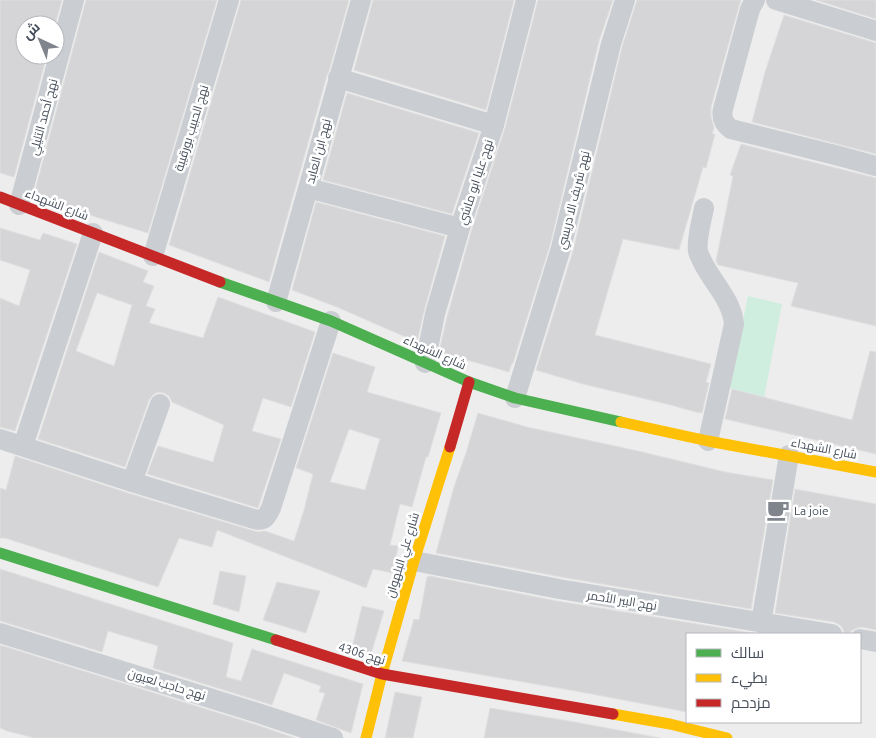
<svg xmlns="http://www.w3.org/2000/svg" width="876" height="738" viewBox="0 0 876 738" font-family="Ubuntu,Cairo,sans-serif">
<rect width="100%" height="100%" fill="#eeeded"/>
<path fill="#d0eedf" d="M 748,296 L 782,304 L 764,398 L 729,388 Z"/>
<path fill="#d5d5d7" stroke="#dfdfe0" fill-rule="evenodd" d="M 0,0 L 62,0 L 55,25 L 25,25 L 25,55 L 47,55 L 14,177 L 0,173 Z
M 86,0 L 217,0 L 148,233 L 96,217 L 34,194 Z
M 241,0 L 349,0 L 329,71 L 327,75 L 326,79 L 269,282 L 169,245 Z
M 373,0 L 514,0 L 486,110 L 354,70 Z
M 538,0 L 613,0 L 599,41 L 550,245 L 513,363 L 512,363 L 509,372 L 439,352 L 447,317 L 471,232 L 505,128 Z
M 637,0 L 741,0 L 739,6 L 711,107 L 711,117 L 714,128 L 712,134 L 715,134 L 706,168 L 703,167 L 679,250 L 623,239 L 595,335 L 711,364 L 706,382 L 709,383 L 702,413 L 699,412 L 699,413 L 671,405 L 583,384 L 536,370 L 573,251 L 622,47 Z
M 816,0 L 876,0 L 876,19 Z
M 784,15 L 876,43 L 876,154 L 752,122 L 765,72 Z
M 347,93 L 479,133 L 452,214 L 323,180 Z
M 741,144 L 876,178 L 876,326 L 791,306 L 798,283 L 718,265 L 716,261 L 733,176 L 730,175 Z
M 316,202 L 445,236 L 424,311 L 417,342 L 337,307 L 292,290 Z
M 0,228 L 40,240 L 43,233 L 77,244 L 15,431 L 0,427 L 0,298 L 19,306 L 30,270 L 0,260 Z
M 99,252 L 148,271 L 143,282 L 154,286 L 146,306 L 155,309 L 149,323 L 203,338 L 218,297 L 315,332 L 291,407 L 263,398 L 252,431 L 281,439 L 258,508 L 147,474 L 158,446 L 213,462 L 224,425 L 172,402 L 169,396 L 164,393 L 157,392 L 153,395 L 149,400 L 125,467 L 38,439 ZM 97,293 L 132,305 L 114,366 L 76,351 Z
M 870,351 L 876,352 L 876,454 L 725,419 L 732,389 L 852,420 Z
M 333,353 L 375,367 L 367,392 L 441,413 L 428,457 L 426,457 L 412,507 L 400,504 L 390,545 L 398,546 L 393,573 L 373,569 L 366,588 L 217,530 L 212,547 L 179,538 L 158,587 L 5,538 L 0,538 L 0,488 L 6,490 L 15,456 L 128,493 L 251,530 L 258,532 L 265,531 L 294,541 L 304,510 L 313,474 L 296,468 ZM 349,429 L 380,439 L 365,490 L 330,482 Z
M 478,413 L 527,427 L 638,451 L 725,472 L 773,480 L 751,609 L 561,577 L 436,553 L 454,487 L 466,453 Z
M 795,489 L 876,504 L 876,630 L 862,627 L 857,628 L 851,631 L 849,634 L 844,634 L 843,629 L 840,625 L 834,622 L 775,613 Z
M 0,569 L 233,643 L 226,677 L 241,681 L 252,649 L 363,684 L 351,733 L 316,720 L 325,693 L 319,692 L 321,686 L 284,673 L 272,705 L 153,668 L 158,646 L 108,631 L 102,652 L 0,621 Z
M 220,571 L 246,576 L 239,612 L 213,604 Z
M 430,576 L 557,601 L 758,634 L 687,634 L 687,712 L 581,692 L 402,661 L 414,619 L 419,620 L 427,577 Z
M 277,582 L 320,591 L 306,633 L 263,620 Z
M 362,606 L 384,611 L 371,654 L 352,648 Z
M 0,645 L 254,724 L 295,738 L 35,738 L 7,731 L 0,728 Z
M 395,692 L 422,697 L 413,738 L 385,738 Z
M 490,708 L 575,722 L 660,738 L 484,738 Z"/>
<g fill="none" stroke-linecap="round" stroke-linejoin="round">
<path stroke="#cacdd1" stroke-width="20" d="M 755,0 L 750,9 L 723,109 C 721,118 724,124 731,129 L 843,157 L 876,166
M 776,0 L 876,31
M 338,78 L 494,125
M 308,188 L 460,228
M 19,205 L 74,0
M 704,208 C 702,219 696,240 698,251 C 698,254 701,258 702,261 C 712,282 732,300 734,324 L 708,441
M 153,256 L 229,0
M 276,302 L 361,0
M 425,363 L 435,314 L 460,228 L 494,125 L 526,0
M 515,398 L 561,248 L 611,44 L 625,0
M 0,439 L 132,482 L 254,519 C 265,522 267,516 271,508 L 331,321
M 23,446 L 93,233
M 132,482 L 160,404
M 414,561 L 559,589 L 832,634
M 761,623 L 789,455
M 0,633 L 258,713 L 333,738
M 860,639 L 876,642"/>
<path stroke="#4caf50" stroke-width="11" d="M 220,282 L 331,321 L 469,382 L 515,398 L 621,422
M 0,553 L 276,640"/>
<path stroke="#ffc107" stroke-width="11" d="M 621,422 L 708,441 L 876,472
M 613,714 L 670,724 L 727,738
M 366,738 L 382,674 L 414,561 L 450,447"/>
<path stroke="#c62828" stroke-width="11" d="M 0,197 L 220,282
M 450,447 L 469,382
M 276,640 L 382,674 L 613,714"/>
</g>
<defs>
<symbol id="cafe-bare" viewBox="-9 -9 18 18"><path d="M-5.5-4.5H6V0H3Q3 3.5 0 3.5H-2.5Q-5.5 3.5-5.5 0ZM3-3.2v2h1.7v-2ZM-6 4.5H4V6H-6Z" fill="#80858d" stroke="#fff" stroke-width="2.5" paint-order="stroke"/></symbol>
</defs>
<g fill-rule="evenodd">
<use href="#cafe-bare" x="762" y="494" width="32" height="32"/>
</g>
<g text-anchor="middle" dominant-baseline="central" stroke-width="5" stroke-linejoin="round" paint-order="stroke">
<g font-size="12" fill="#444d59" stroke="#fff">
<text transform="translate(43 117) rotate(-75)">نهج أحمد التليلي</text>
<text transform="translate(191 128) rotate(-73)">نهج الحبيب بورقيبة</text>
<text transform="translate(318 151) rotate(-75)">نهج ابن العابد</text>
<text transform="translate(475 182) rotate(-72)">نهج عليا ابو ماشي</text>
<text transform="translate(573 200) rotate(-76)">نهج شريف الا دريسي</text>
<text transform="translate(57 204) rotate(21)">شارع الشهداء</text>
<text transform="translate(435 352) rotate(24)">شارع الشهداء</text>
<text transform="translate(824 448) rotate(11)">شارع الشهداء</text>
<text transform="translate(402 555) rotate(-73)">شارع علي البلهوان</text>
<text transform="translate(622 600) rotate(9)">نهج البير الأحمر</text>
<text transform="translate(362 653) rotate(17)">نهج 4306</text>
<text transform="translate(167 684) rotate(17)">نهج حاجب لعيون</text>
</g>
<g font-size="12" fill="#444d59" stroke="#fff" text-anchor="start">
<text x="794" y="510">La joie</text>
</g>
</g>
<rect x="686" y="633" width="175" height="90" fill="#ffffff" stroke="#b4b8bd"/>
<rect x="696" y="649" width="25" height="8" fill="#4caf50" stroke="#b4b8bd"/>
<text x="731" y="658" font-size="15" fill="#444d59">سالك</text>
<rect x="696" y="674" width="25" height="8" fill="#ffc107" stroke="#b4b8bd"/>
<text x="731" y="683" font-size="15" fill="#444d59">بطيء</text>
<rect x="696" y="699" width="25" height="8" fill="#c62828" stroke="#b4b8bd"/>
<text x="731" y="708" font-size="15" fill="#444d59">مزدحم</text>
<g transform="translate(40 40) rotate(316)"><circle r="24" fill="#ffffff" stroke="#b4b8bd"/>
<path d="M0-4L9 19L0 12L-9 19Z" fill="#80858d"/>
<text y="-8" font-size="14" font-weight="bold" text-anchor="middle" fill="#444d59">ش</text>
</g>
</svg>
